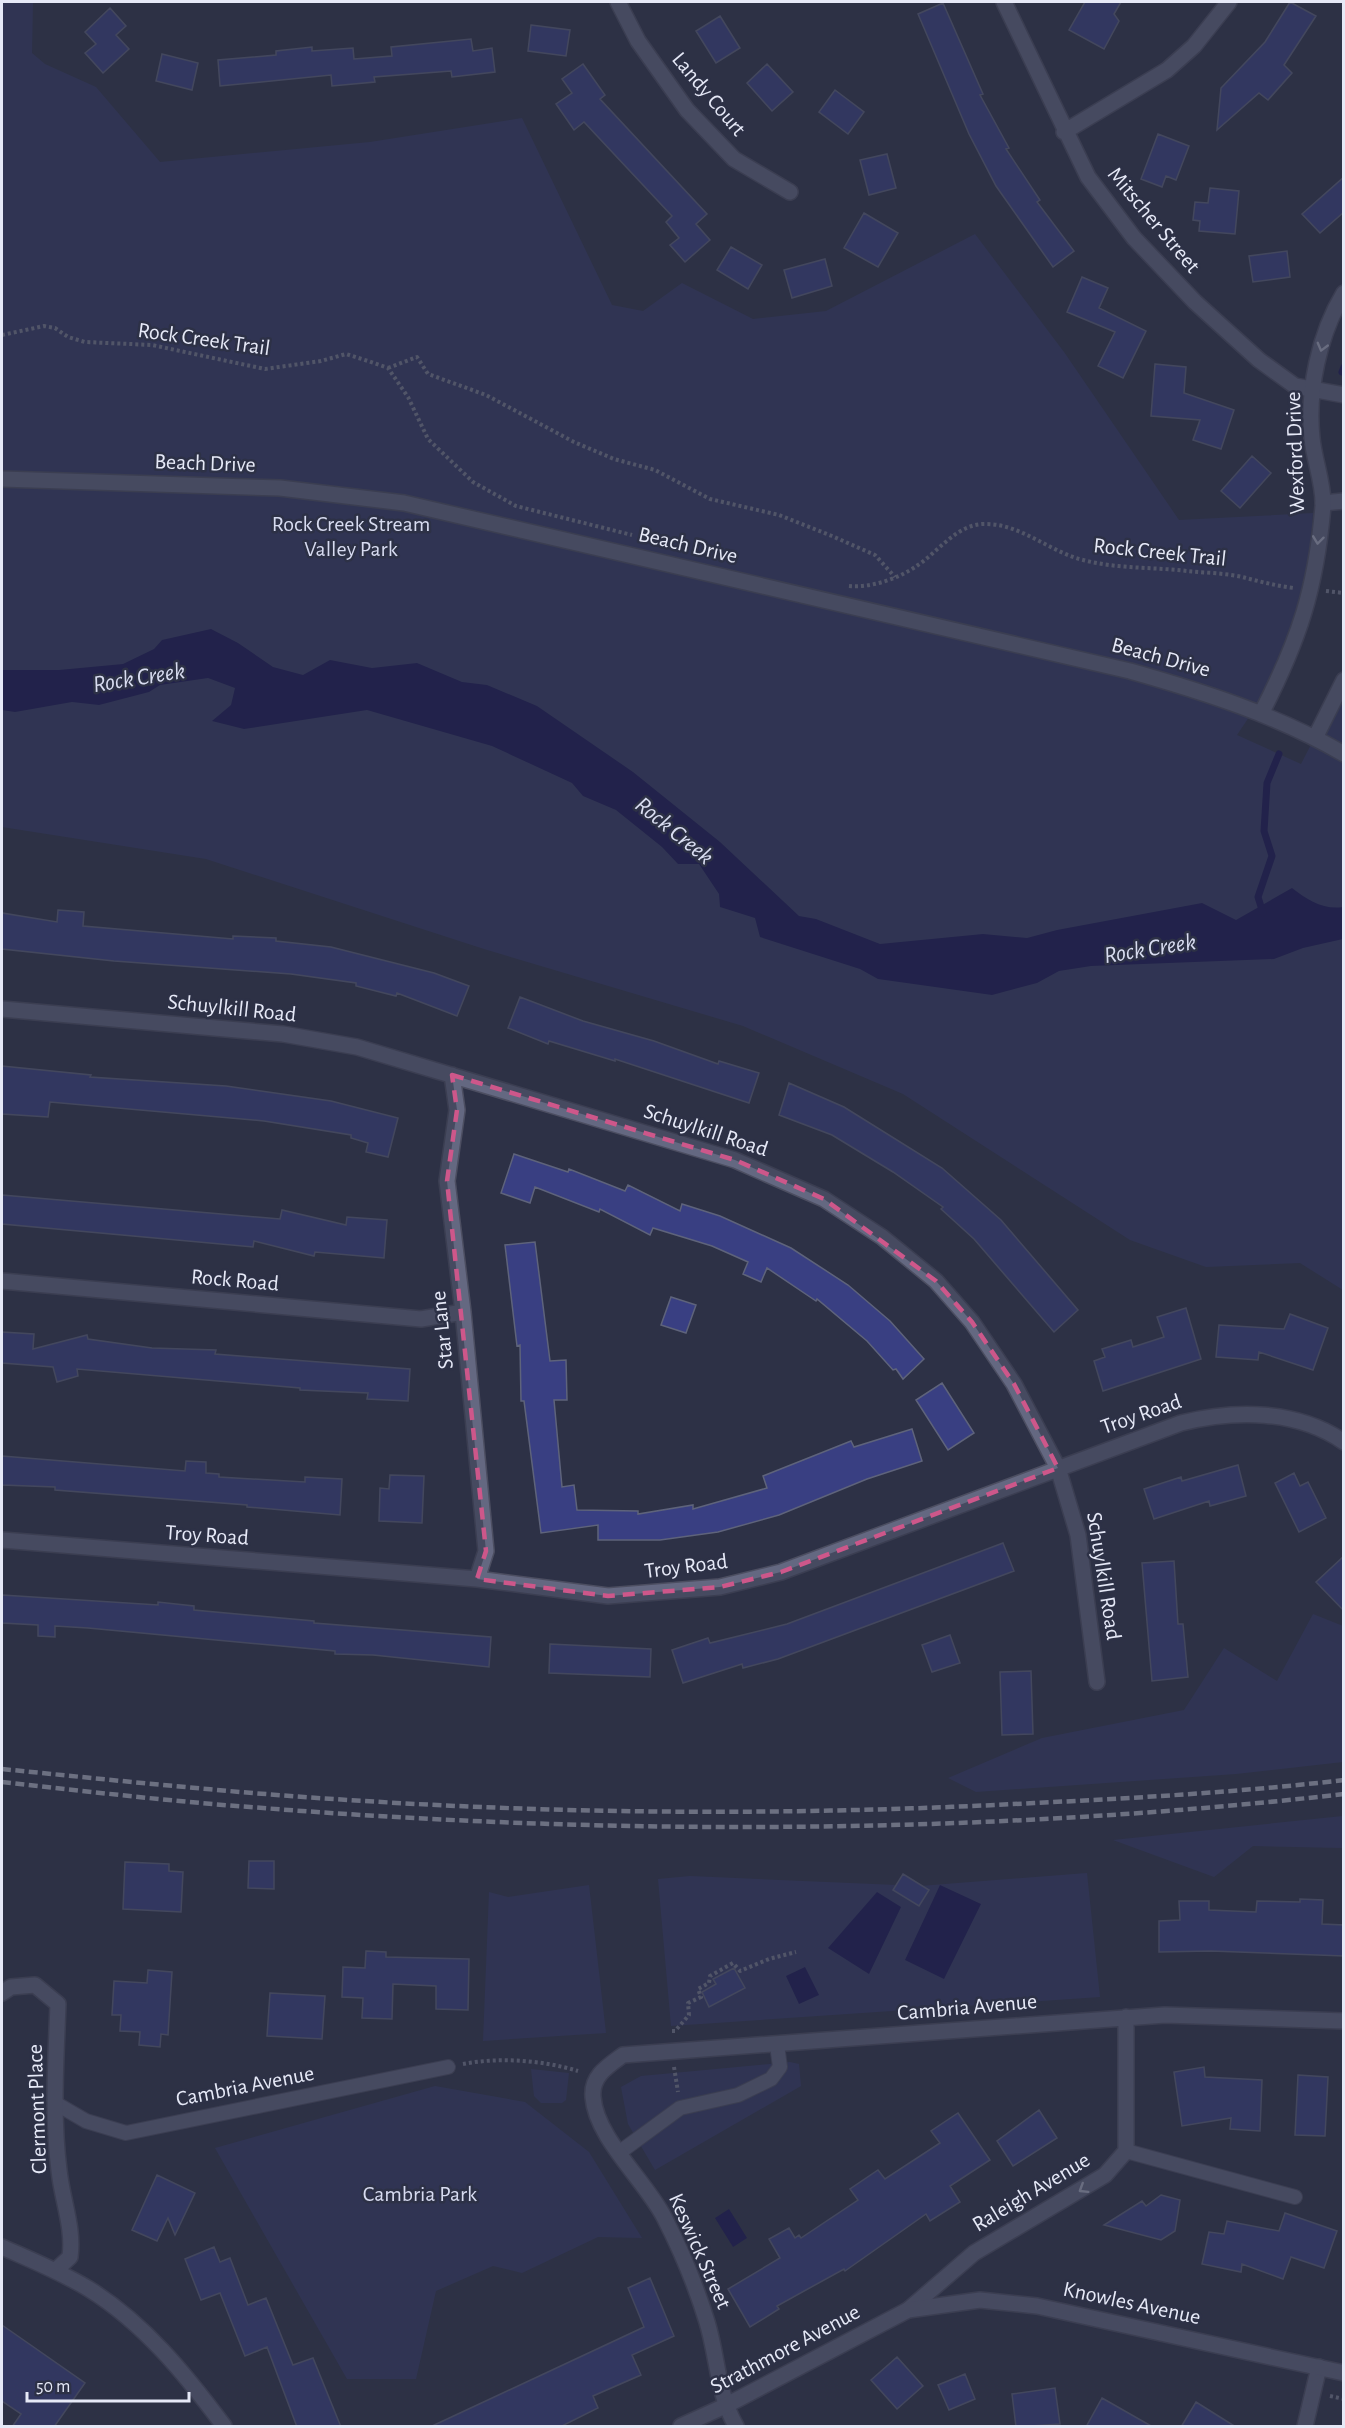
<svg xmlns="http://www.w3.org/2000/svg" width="1345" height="2428" viewBox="0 0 1345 2428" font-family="'Alegreya Sans',sans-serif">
<rect width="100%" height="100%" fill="#2d3146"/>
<path fill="#343964" d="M 2,2 L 33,2 L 32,53 L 45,64 L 96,87 L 160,162 L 370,142 L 522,118 L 612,305 L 643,311 L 682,283 L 753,319 L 826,311 L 975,234 L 1064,352 L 1179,520 L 1313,513 C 1309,592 1283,670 1237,735 L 1301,764 L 1337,694 L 1343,674 L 1343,1290 L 1300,1263 L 1206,1267 L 1130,1240 L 903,1094 L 743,1026 L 484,949 L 206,859 L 2,827 Z
M 1313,1614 L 1343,1626 L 1343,1762 L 1236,1774 L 976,1792 L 948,1778 L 1042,1738 L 1184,1710 L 1224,1648 L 1277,1681 Z
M 1343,1816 L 1343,1848 L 1253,1846 L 1214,1877 L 1113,1840 Z
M 1087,1873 L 1100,1997 L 671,2026 L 658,1879 L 690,1876 L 920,1886 Z
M 589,1885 L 606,2033 L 483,2041 L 489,1892 L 508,1897 Z
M 790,2062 L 799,2064 L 801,2086 L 655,2170 L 628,2124 L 621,2087 L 641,2076 Z
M 531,2069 L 569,2073 L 566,2100 L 562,2103 L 541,2103 L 534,2096 Z
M 435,2086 L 525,2102 L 589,2152 L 642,2238 L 598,2237 L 522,2273 L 493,2266 L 436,2291 L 416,2379 L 347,2379 L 215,2148 Z"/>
<path fill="#151152" d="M 211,629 L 238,643 L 273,667 L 303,675 L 330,660 L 372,668 L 417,663 L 462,682 L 487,685 L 537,706 L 633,772 L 720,842 L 799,916 L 816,919 L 880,944 L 983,934 L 1027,938 L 1057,930 L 1202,903 L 1236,920 L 1292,888 C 1307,900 1324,910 1343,907 L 1343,939 L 1303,948 L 1274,959 L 1091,966 L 1059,971 L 1037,983 L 992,995 L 878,979 L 860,969 L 760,937 L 755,918 L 720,907 L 719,894 L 699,864 L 678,864 L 662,847 L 616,810 L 583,796 L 572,783 L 492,746 L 367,710 L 244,729 L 212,721 L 231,705 L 235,688 L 208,678 L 160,685 L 149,692 L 99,705 L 72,702 L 15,712 L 2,710 L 2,670 L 59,670 L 123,664 L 154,649 L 162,640 Z
M 940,1885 L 981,1904 L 944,1979 L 905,1960 Z
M 877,1892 L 901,1907 L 869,1974 L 828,1948 Z
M 805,1967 L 819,1995 L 799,2004 L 786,1976 Z
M 729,2209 L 747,2238 L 733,2247 L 715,2218 Z"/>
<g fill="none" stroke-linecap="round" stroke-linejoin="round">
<path stroke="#151152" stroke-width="7" d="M 1342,372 L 1344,367
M 1263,913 L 1258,897 L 1272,856 L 1264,831 L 1267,783 L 1279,754"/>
</g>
<path fill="#393f82" stroke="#5e637b" stroke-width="1.5" d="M 1085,2 L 1121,2 L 1114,14 L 1119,21 L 1104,49 L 1069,30 Z
M 1290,2 L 1316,16 L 1284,65 L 1292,73 L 1268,100 L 1259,93 L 1217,130 L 1221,88 L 1265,42 Z
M 943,3 L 983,94 L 980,95 L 1009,148 L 1006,149 L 1040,200 L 1037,202 L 1074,251 L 1053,267 L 996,186 L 969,134 L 918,14 Z
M 110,8 L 126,26 L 116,35 L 129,49 L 103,73 L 85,53 L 96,44 L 85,32 Z
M 720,16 L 740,48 L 716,63 L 696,31 Z
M 531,25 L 570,30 L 566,56 L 528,51 Z
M 471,39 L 473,51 L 492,48 L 495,72 L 452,77 L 451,71 L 374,77 L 375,82 L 332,86 L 331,75 L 220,86 L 218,60 L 276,55 L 276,51 L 312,47 L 312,51 L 353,48 L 354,59 L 392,56 L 391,47 Z
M 162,54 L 198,63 L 192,90 L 156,81 Z
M 583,64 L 605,95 L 600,99 L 707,214 L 696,224 L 710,240 L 685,262 L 670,245 L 679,238 L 666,222 L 672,216 L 584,122 L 574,130 L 556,104 L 572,93 L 562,79 Z
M 767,64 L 793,92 L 772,111 L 747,83 Z
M 835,90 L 864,112 L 848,134 L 819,112 Z
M 1158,134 L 1189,146 L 1176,180 L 1166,176 L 1162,187 L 1141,179 Z
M 887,154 L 896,188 L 869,195 L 860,160 Z
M 1344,177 L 1344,212 L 1320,233 L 1302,214 Z
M 1210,188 L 1239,191 L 1235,234 L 1199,231 L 1200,221 L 1193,220 L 1195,202 L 1208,203 Z
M 864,213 L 898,233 L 878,267 L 844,248 Z
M 731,247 L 762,265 L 748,289 L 717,270 Z
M 1287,251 L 1290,277 L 1253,282 L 1249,256 Z
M 825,259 L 832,286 L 792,298 L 784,270 Z
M 1082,277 L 1108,288 L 1099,308 L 1146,331 L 1123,378 L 1098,366 L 1115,332 L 1067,312 Z
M 1155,364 L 1186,367 L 1184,393 L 1234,410 L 1221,449 L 1193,440 L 1200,420 L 1151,416 Z
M 1252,456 L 1271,473 L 1240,508 L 1221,491 Z
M 58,910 L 84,912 L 83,926 L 233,939 L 233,936 L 276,938 L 276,941 L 331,947 L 434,973 L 469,986 L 457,1016 L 397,993 L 396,996 L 356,986 L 356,983 L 291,974 L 114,961 L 2,949 L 2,913 L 57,922 Z
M 520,997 L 583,1021 L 654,1041 L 718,1064 L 719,1061 L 759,1073 L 749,1103 L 615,1059 L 615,1061 L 549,1041 L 548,1044 L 508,1028 Z
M 2,1066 L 91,1075 L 90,1077 L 226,1086 L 331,1101 L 398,1118 L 388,1157 L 366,1152 L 368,1143 L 351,1138 L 351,1135 L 264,1121 L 50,1102 L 48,1117 L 2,1114 Z
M 789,1083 L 844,1107 L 942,1168 L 1001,1220 L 1078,1310 L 1054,1332 L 974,1239 L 941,1209 L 943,1207 L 893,1172 L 832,1135 L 779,1115 Z
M 514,1154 L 568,1172 L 569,1169 L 625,1191 L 628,1185 L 680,1211 L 682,1204 L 720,1216 L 791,1248 L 848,1285 L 890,1321 L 924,1359 L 903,1379 L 896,1369 L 893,1370 L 867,1341 L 817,1299 L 816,1301 L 767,1268 L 761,1282 L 743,1274 L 748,1262 L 712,1246 L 653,1228 L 650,1235 L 600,1209 L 599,1212 L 535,1187 L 530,1203 L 501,1193 Z
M 2,1195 L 280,1219 L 282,1210 L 346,1225 L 347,1217 L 387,1220 L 384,1258 L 315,1252 L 314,1256 L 254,1241 L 253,1247 L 2,1224 Z
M 535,1242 L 550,1361 L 566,1360 L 567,1400 L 554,1400 L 562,1487 L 574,1485 L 577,1510 L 638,1511 L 638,1514 L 693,1505 L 693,1509 L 767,1488 L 763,1476 L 851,1441 L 854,1447 L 912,1429 L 922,1461 L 867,1479 L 779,1515 L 718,1532 L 660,1540 L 598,1540 L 598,1525 L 541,1533 L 524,1401 L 521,1401 L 520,1345 L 517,1346 L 505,1245 Z
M 671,1297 L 696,1305 L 686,1333 L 661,1325 Z
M 1186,1308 L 1201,1359 L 1103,1391 L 1094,1361 L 1105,1357 L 1102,1349 L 1131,1340 L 1133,1347 L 1164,1337 L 1157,1317 Z
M 1290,1314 L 1328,1328 L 1313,1370 L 1259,1352 L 1258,1360 L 1216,1357 L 1219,1325 L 1284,1329 Z
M 2,1332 L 34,1334 L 33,1349 L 87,1335 L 88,1339 L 152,1348 L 216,1350 L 215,1354 L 410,1369 L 408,1401 L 367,1399 L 368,1393 L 300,1390 L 300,1388 L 77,1369 L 78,1376 L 57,1382 L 53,1367 L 2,1363 Z
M 942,1383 L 974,1433 L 948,1450 L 916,1400 Z
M 2,1456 L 185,1471 L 186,1461 L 206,1462 L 206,1473 L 219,1474 L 219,1477 L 305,1482 L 305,1477 L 342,1479 L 340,1515 L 247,1507 L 247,1505 L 55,1490 L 55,1487 L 2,1485 Z
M 1238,1465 L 1246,1496 L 1210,1506 L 1209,1501 L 1154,1519 L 1144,1489 L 1181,1477 L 1182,1481 Z
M 1294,1473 L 1300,1486 L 1308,1482 L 1326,1518 L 1299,1532 L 1275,1483 Z
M 390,1475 L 424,1476 L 422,1523 L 379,1521 L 380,1488 L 389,1489 Z
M 1003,1543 L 1014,1571 L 778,1659 L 743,1668 L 742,1664 L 683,1683 L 672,1650 L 708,1638 L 710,1643 L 787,1624 Z
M 1344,1556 L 1344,1611 L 1316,1582 Z
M 1174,1561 L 1178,1624 L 1183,1624 L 1188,1677 L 1152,1681 L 1142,1563 Z
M 2,1595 L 158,1605 L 158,1602 L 194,1606 L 194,1610 L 314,1621 L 314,1623 L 491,1637 L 489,1667 L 373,1655 L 335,1654 L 335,1651 L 88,1628 L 55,1626 L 55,1637 L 38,1636 L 38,1625 L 2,1623 Z
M 950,1635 L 960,1663 L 932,1672 L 922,1645 Z
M 550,1644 L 651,1649 L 650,1677 L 549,1673 Z
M 1031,1671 L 1033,1734 L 1002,1735 L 1000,1672 Z
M 249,1861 L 274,1861 L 274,1889 L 248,1888 Z
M 125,1862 L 169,1864 L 169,1871 L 183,1872 L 181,1912 L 123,1909 Z
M 903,1874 L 929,1890 L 919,1906 L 893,1890 Z
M 1300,1899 L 1323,1900 L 1322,1924 L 1344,1925 L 1344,1956 L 1211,1951 L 1159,1952 L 1159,1921 L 1180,1920 L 1179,1901 L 1209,1901 L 1209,1910 L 1256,1912 L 1257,1901 L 1300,1902 Z
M 366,1951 L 386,1952 L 386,1957 L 469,1959 L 468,2010 L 436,2009 L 436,1986 L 393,1984 L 392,2019 L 362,2018 L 363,1998 L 342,1997 L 343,1967 L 365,1968 Z
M 734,1968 L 745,1988 L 709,2007 L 702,1992 L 716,1984 L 713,1979 Z
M 148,1970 L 172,1972 L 168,2035 L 161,2034 L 160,2047 L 139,2045 L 140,2032 L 120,2031 L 121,2015 L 112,2015 L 114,1981 L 147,1983 Z
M 270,1993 L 325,1996 L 322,2039 L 267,2036 Z
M 1204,2067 L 1205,2077 L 1262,2080 L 1260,2131 L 1230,2129 L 1231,2118 L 1182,2126 L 1174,2072 Z
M 1298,2075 L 1328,2077 L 1325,2136 L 1295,2135 Z
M 1039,2110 L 1057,2138 L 1013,2166 L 997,2141 Z
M 958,2113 L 990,2160 L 950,2186 L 960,2202 L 930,2221 L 926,2214 L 845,2271 L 844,2269 L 777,2306 L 779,2309 L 750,2327 L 728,2289 L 780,2258 L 769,2239 L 789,2228 L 795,2238 L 799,2235 L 801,2238 L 858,2200 L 850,2189 L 878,2170 L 885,2179 L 940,2143 L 931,2131 Z
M 157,2175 L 195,2193 L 175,2235 L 168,2218 L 157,2241 L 132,2230 Z
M 1161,2195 L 1180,2200 L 1175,2231 L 1161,2240 L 1104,2225 L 1142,2201 L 1146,2206 Z
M 1285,2213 L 1337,2231 L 1324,2268 L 1291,2257 L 1283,2279 L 1242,2264 L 1241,2272 L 1202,2264 L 1209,2232 L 1224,2234 L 1227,2221 L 1279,2231 Z
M 214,2247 L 220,2262 L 230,2258 L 248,2305 L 266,2298 L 293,2365 L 313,2358 L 341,2427 L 297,2427 L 267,2347 L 245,2356 L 220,2293 L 201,2300 L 185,2259 Z
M 650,2278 L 674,2336 L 632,2355 L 641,2375 L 593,2396 L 598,2408 L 560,2427 L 430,2427 L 644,2327 L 628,2288 Z
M 2,2325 L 85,2383 L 54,2427 L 12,2427 L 21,2414 L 2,2401 Z
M 897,2357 L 923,2386 L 897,2409 L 871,2380 Z
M 965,2374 L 975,2399 L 949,2410 L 938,2385 Z
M 1055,2388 L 1060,2424 L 1016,2427 L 1012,2394 Z
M 1102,2398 L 1153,2427 L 1086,2427 Z
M 1196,2402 L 1236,2427 L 1181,2427 Z"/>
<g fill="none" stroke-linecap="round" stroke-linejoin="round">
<defs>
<path id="service" d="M 55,2103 L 86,2121 L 126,2133 L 448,2067
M 1126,2151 L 1295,2197
M 620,2152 L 680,2108 L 738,2095 L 771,2079 L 780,2067 L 777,2045"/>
<path id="minor" d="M 618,2 L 638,41 L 687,110 L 734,159 L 790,192
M 1004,2 L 1088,177 L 1134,238 L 1195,302 L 1259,360 L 1295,386 L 1344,395
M 1064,132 L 1167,70 L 1194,46 L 1229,2
M 1323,503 L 1344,501
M 2,1009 L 283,1034 L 357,1047 L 735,1160 L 824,1199 L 882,1237 L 936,1281 L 972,1322 L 1014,1384 L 1058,1468 L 1078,1535 L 1097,1682
M 452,1075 L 457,1110 L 447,1181 L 463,1312 L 486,1551 L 477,1579
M 2,1281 L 421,1319 L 463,1312
M 2,1540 L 477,1579 L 608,1596 L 720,1587 L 781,1572 L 1181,1423 C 1234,1410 1296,1409 1344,1442
M 2,1993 L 11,1987 L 35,1985 L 58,2004 C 56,2059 52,2116 59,2170 C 62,2200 74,2227 70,2257 L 56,2270
M 2,2247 C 31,2260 61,2272 89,2289 C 144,2323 186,2375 224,2426
M 908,2310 L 974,2253 L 1105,2175 L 1126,2151 L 1126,2017
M 736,2426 C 717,2393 718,2358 707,2322 C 696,2286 681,2250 664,2217 C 645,2180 596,2138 593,2097 C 591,2076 608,2066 623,2055 L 1165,2015 L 1344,2021
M 1305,2426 L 1319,2367"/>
<path id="tertiary" d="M 2,479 L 280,488 L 404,503 L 1130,671 C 1204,692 1277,715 1344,754
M 1261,714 C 1299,640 1316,589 1323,506 C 1324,484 1314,460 1312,438 C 1307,391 1319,334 1344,293
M 1315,738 L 1344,680"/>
<path id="secondary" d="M 681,2426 L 725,2406 L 908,2310 L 980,2300 L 1037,2306 L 1344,2373"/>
</defs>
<use href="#service" stroke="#4c4e61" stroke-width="16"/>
<use href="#minor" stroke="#4c4e61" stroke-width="18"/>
<use href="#tertiary" stroke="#4c4e61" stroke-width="18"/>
<use href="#secondary" stroke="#4c4e61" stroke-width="18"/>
<path stroke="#7d8092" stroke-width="4" stroke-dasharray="3 3" stroke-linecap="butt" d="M 2,335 L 44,326 L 55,328 L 68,337 L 85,342 L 152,345 L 265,369 L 321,361 L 346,354 L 368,361 L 388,368 L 408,397 L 428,439 L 473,482 L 516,506 L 632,535
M 388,368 L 417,357 L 428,374 L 486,395 L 574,442 L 614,459 L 655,470 L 710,499 L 779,515 L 832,536 L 875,555 L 895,577
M 849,586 C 872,588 900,578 918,565 C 939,551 958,523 986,524 C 1021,524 1050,552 1083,560 C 1117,569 1153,567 1187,571 C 1206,573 1228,573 1246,578 C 1262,582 1277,586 1294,588
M 1326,591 L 1344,593
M 672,2031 L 675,2031 L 689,2015 L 688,2003 L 701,1997 L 698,1989 L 709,1983 L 710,1976 L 733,1963 L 740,1971 L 769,1959 L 796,1952
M 463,2064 C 499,2057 542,2060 578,2071
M 674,2067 L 678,2092
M 1330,2396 L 1344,2399"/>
<use href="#service" stroke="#646881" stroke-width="14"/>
<use href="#minor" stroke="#646881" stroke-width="15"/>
<use href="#tertiary" stroke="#646881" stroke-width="15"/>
<use href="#secondary" stroke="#646881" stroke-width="15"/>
<path stroke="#b8bccb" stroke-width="4.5" stroke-dasharray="9 4.5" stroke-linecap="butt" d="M 2,1769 C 122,1781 244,1794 365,1801 C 587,1815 811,1815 1034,1803 C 1137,1798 1241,1792 1344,1780
M 2,1782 C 84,1791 167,1801 250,1807 C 610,1836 985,1835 1344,1794"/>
</g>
<defs><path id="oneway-chevron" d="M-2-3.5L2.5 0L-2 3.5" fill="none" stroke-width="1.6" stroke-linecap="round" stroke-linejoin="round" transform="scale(1.5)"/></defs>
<g stroke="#b2b5c8">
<use href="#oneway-chevron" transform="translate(1322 347) rotate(105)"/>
<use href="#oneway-chevron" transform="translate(1318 540) rotate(97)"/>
<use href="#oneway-chevron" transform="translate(1083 2189) rotate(148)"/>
</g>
<path d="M0 0H1345V2428H0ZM 452,1075 L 735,1160 L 824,1199 L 936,1281 L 972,1322 L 1014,1384 L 1058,1468 L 781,1572 L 720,1587 L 608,1596 L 477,1579 L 486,1551 L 447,1181 L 457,1110 Z" fill="#2d3146" fill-opacity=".55" fill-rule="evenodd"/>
<path fill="none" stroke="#cd578a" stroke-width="4.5" stroke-dasharray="12 8" stroke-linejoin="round" d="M 452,1075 L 735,1160 L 824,1199 L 936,1281 L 972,1322 L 1014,1384 L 1058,1468 L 781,1572 L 720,1587 L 608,1596 L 477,1579 L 486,1551 L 447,1181 L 457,1110 Z"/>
<g text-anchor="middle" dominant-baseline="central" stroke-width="5" stroke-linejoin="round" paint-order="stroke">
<g font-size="22" fill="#e6e9f7" stroke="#2d3146">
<text transform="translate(709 94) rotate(50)">Landy Court</text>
<text transform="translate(1154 220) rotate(50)">Mitscher Street</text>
<text transform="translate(204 339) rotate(8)">Rock Creek Trail</text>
<text transform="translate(1295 453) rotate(-92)">Wexford Drive</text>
<text transform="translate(205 463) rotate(2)">Beach Drive</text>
<text transform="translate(688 545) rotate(13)">Beach Drive</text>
<text transform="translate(1160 552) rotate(6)">Rock Creek Trail</text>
<text transform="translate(1161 657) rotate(15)">Beach Drive</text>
<text transform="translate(232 1008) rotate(6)">Schuylkill Road</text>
<text transform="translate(706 1130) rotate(18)">Schuylkill Road</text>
<text transform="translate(235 1280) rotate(5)">Rock Road</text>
<text transform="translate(442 1330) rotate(-96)">Star Lane</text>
<text transform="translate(1141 1414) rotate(-19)">Troy Road</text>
<text transform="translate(207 1535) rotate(4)">Troy Road</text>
<text transform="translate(686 1566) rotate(-7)">Troy Road</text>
<text transform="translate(1104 1576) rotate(81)">Schuylkill Road</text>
<text transform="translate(967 2007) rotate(-5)">Cambria Avenue</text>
<text transform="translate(245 2086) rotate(-11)">Cambria Avenue</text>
<text transform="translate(37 2109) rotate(-92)">Clermont Place</text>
<text transform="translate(1031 2192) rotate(-31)">Raleigh Avenue</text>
<text transform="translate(700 2251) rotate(66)">Keswick Street</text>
<text transform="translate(1132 2303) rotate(12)">Knowles Avenue</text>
<text transform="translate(785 2349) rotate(-28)">Strathmore Avenue</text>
</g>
<g font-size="22" fill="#d7dbf0" stroke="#2d3146">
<text x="351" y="524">Rock Creek Stream<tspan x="351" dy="25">Valley Park</tspan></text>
<text x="420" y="2194">Cambria Park</text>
</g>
<g font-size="24" font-style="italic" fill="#d9ddf1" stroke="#2d3146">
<text transform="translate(139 678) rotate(-9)">Rock Creek</text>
<text transform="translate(674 831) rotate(39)">Rock Creek</text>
<text transform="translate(1150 949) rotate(-9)">Rock Creek</text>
</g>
</g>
<rect width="1345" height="2428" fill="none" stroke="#e6e9f7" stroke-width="6"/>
<path d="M27 2392v9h162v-9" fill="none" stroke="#e6e9f7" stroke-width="3"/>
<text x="36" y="2392" font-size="18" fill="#e6e9f7" stroke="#2d3146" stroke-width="4.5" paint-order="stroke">50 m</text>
</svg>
